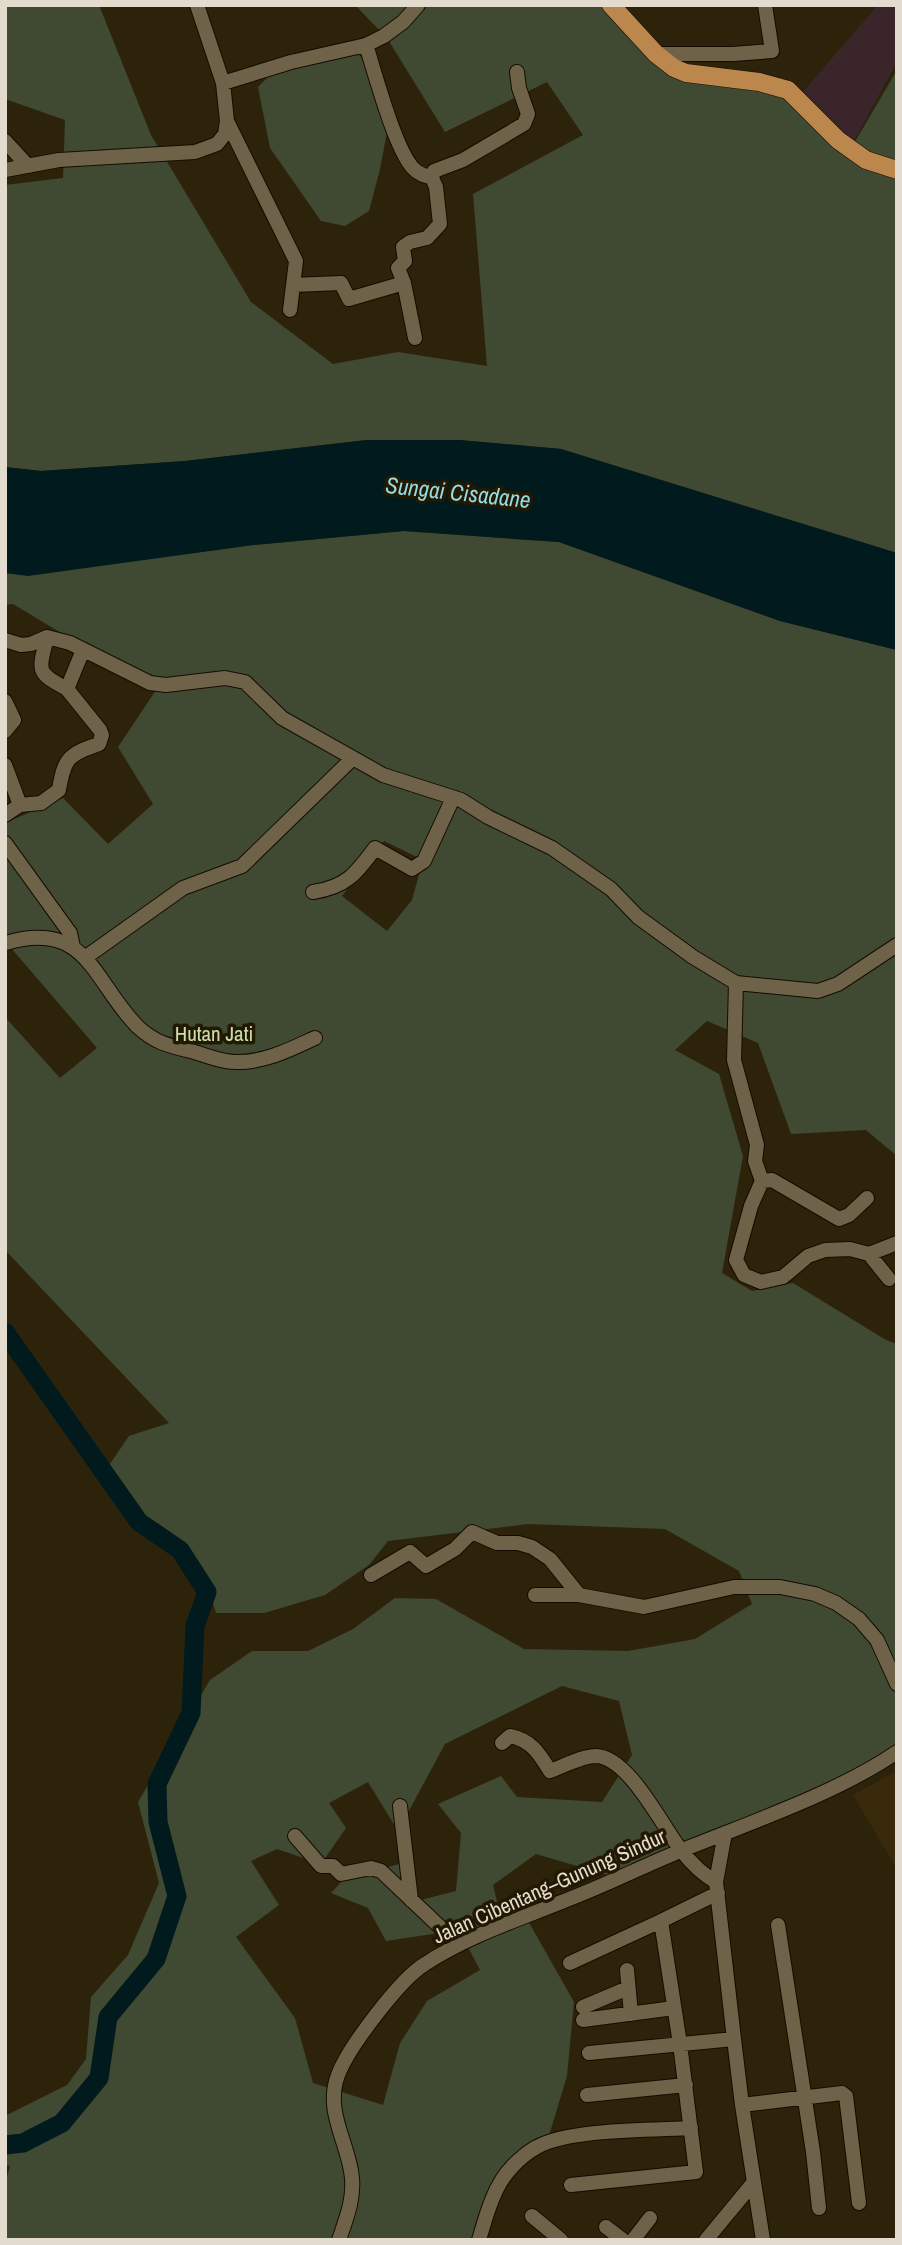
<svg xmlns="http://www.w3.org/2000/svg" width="902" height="2245" viewBox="0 0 902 2245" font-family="'Archivo Narrow',sans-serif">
<rect width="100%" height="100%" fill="#2d230b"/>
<path fill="#382a0a" d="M 897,1771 L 897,1869 L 853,1795 Z"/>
<path fill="#39252a" d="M 878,5 L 897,5 L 897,62 L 853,143 L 801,94 Z"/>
<path fill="#404932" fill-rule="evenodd" d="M 5,5 L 99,5 L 151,135 L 251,302 L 333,364 L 398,352 L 487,366 L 473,194 L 583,135 L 547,82 L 445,132 L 387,38 L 355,5 L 606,5 L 669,68 L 753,77 L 788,97 L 846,157 L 897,70 L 897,553 L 561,449 L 459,440 L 367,440 L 185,461 L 41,471 L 5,467 L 5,185 L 63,178 L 65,120 L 5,99 Z
M 292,53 L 359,55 L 382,76 L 389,121 L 380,169 L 369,211 L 345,226 L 321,221 L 270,148 L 258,87 Z
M 404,531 L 559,542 L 780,621 L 897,650 L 897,1156 L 866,1130 L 791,1134 L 758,1043 L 707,1021 L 675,1050 L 719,1074 L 743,1156 L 722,1273 L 752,1291 L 793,1283 L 886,1340 L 897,1344 L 897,1745 L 832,1784 L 611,1876 L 536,1854 L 493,1885 L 502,1922 L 527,1919 L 574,2002 L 567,2076 L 548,2139 L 507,2176 L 482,2240 L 5,2240 L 5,2184 L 10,2166 L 5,2165 L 5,2116 L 67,2085 L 86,2059 L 91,1997 L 128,1955 L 159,1883 L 138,1802 L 210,1680 L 252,1651 L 308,1651 L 353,1629 L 395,1598 L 436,1599 L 524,1649 L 628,1651 L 695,1639 L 752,1604 L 739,1571 L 665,1529 L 528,1524 L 388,1541 L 369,1565 L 325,1595 L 264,1613 L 216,1613 L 206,1581 L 126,1516 L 101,1477 L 129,1436 L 169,1423 L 5,1250 L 5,1017 L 60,1078 L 97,1048 L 5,941 L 5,823 L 63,798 L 108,844 L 153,804 L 118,747 L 156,690 L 13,604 L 5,605 L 5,573 L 28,575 L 253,545 ZM 384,841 L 423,860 L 412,900 L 387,931 L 342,896 ZM 562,1686 L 619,1701 L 632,1755 L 602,1802 L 517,1797 L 501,1776 L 438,1804 L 461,1833 L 456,1891 L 413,1902 L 403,1863 L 344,1879 L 331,1893 L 368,1908 L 386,1941 L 459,1930 L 480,1970 L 427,2001 L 400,2043 L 383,2105 L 313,2083 L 295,2018 L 236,1937 L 279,1905 L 251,1861 L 277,1849 L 321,1864 L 346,1828 L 329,1803 L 368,1782 L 398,1831 L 445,1744 Z"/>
<path fill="#001a1d" d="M 367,440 L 459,440 L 561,449 L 897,553 L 897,650 L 780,621 L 559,542 L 404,531 L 253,545 L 28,576 L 5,573 L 5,467 L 41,471 L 185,461 Z"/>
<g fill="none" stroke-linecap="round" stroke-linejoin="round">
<path stroke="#001a1d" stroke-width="19" d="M 5,1332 L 139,1522 L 180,1550 L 207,1592 L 195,1626 L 191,1713 L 157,1784 L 158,1822 L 177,1896 L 156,1959 L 108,2017 L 99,2078 L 62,2123 L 23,2143 L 5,2145"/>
<defs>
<path id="minor" d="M 197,5 L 223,83 L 227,121 L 296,261 L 290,310
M 366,45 C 375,73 395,149 413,168 C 418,174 425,176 432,178
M 656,54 L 733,54 L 772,51 L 765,5
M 223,83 L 291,62 L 366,45 L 384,36 L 403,22 L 418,5
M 5,141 L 28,166
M 5,170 L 59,160 L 195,152 L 217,144 L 225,134 L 227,121
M 404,283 L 398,268 L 405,261 L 403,247 L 410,242 L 427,238 L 440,224 L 436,187 L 432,178 L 434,171 L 463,160 L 524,124 L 528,114 L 519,88 L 517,72
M 293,285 L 341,283 L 349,299 L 404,283 L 415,338
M 47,637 C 39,671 35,672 67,689
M 5,640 L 21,645 L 31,644 L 47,637 L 70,643 L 150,683 L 166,685 L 225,678 L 245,682 L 282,718 L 383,775 L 461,800 L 488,817 L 552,848 L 611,889 L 638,917 L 693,957 L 736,983 L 818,991 L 838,984 L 897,945
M 5,701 L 14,720 L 5,731
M 5,765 L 20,805 L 5,815
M 20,805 L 41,803 L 59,790 C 64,759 68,754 99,744 L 102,735 L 100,730 L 67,689 L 83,650
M 5,843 L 70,933 L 73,947
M 313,892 C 346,887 356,874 375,848 L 412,869 L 424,861 L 453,798
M 6,943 C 88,919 93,982 138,1027 C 155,1043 170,1046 191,1051 C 205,1055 224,1063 238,1062 C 266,1062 291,1049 315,1038
M 86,957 L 183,888 L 242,866 L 353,758
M 736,983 L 734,1060 L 757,1145 L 755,1161 L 762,1181 L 751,1206 L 736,1260 L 744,1275 L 761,1282 L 783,1277 L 808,1256 L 825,1250 L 850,1249 L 869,1254 L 897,1243
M 762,1181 L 772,1180 L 839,1219 L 849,1215 L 867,1198
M 869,1254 L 889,1279
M 371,1575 L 410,1552 L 426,1566 L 455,1549 L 472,1532 L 497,1543 L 518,1543 L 532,1547 L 550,1559 L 579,1595
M 535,1595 L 579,1595 L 644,1607 L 734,1587 L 780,1587 L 815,1594 L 836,1603 L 859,1619 L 877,1640 L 897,1684
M 502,1743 L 510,1736 C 531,1740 539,1753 550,1771 C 564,1766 582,1756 596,1756 C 629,1757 662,1826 681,1850 C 691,1863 702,1874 716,1882
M 400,1806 L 411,1900
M 725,1833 L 716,1882 L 734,2039
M 295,1836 L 321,1866 L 333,1866 L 341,1874 L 371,1868 L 381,1871 L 459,1945
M 778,1925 L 813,2152 L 819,2208
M 570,1963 L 661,1921
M 627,1970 L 631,2014
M 583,2007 L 628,1988
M 583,2020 L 674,2008
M 589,2053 L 734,2039 L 742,2105 L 763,2240
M 587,2095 L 686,2085
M 742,2105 L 842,2093 L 846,2096 L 859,2203
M 571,2185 L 696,2172 L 680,2044 L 661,1921 L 718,1893
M 532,2216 L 561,2240
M 606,2227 L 623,2240
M 339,2240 C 346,2219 354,2200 352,2178 C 349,2143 324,2112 338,2075 C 348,2048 400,1979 425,1964 C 468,1936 517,1920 564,1901 C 609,1884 651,1862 695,1845 C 760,1819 840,1791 897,1752
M 479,2240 C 486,2216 494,2185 512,2167 C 518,2160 529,2151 537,2147 C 568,2129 652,2130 691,2128
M 633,2240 L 650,2218
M 706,2240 L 754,2182"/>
<path id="major" d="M 611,5 L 656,54 L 674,68 L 686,73 L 759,82 L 788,90 L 838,140 L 866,160 L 897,170"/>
</defs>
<use href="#minor" stroke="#150c00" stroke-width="16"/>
<use href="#major" stroke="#150c00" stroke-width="19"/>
<use href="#minor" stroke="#6e6249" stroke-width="14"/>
<use href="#major" stroke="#bb874d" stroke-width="18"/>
</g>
<g text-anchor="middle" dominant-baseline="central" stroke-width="7" stroke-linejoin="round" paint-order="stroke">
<g font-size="21" fill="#cae0ac" stroke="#231903">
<text x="214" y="1033">Hutan Jati</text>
</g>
<g font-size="21" fill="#e3dcce" stroke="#231903">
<text transform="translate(549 1886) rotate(-24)">Jalan Cibentang–Gunung Sindur</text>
</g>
<g font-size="23" font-style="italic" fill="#94dbe6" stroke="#231903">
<text transform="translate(458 492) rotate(6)">Sungai Cisadane</text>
</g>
</g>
<rect width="902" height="2245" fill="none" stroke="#e3dcce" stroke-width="14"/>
</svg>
